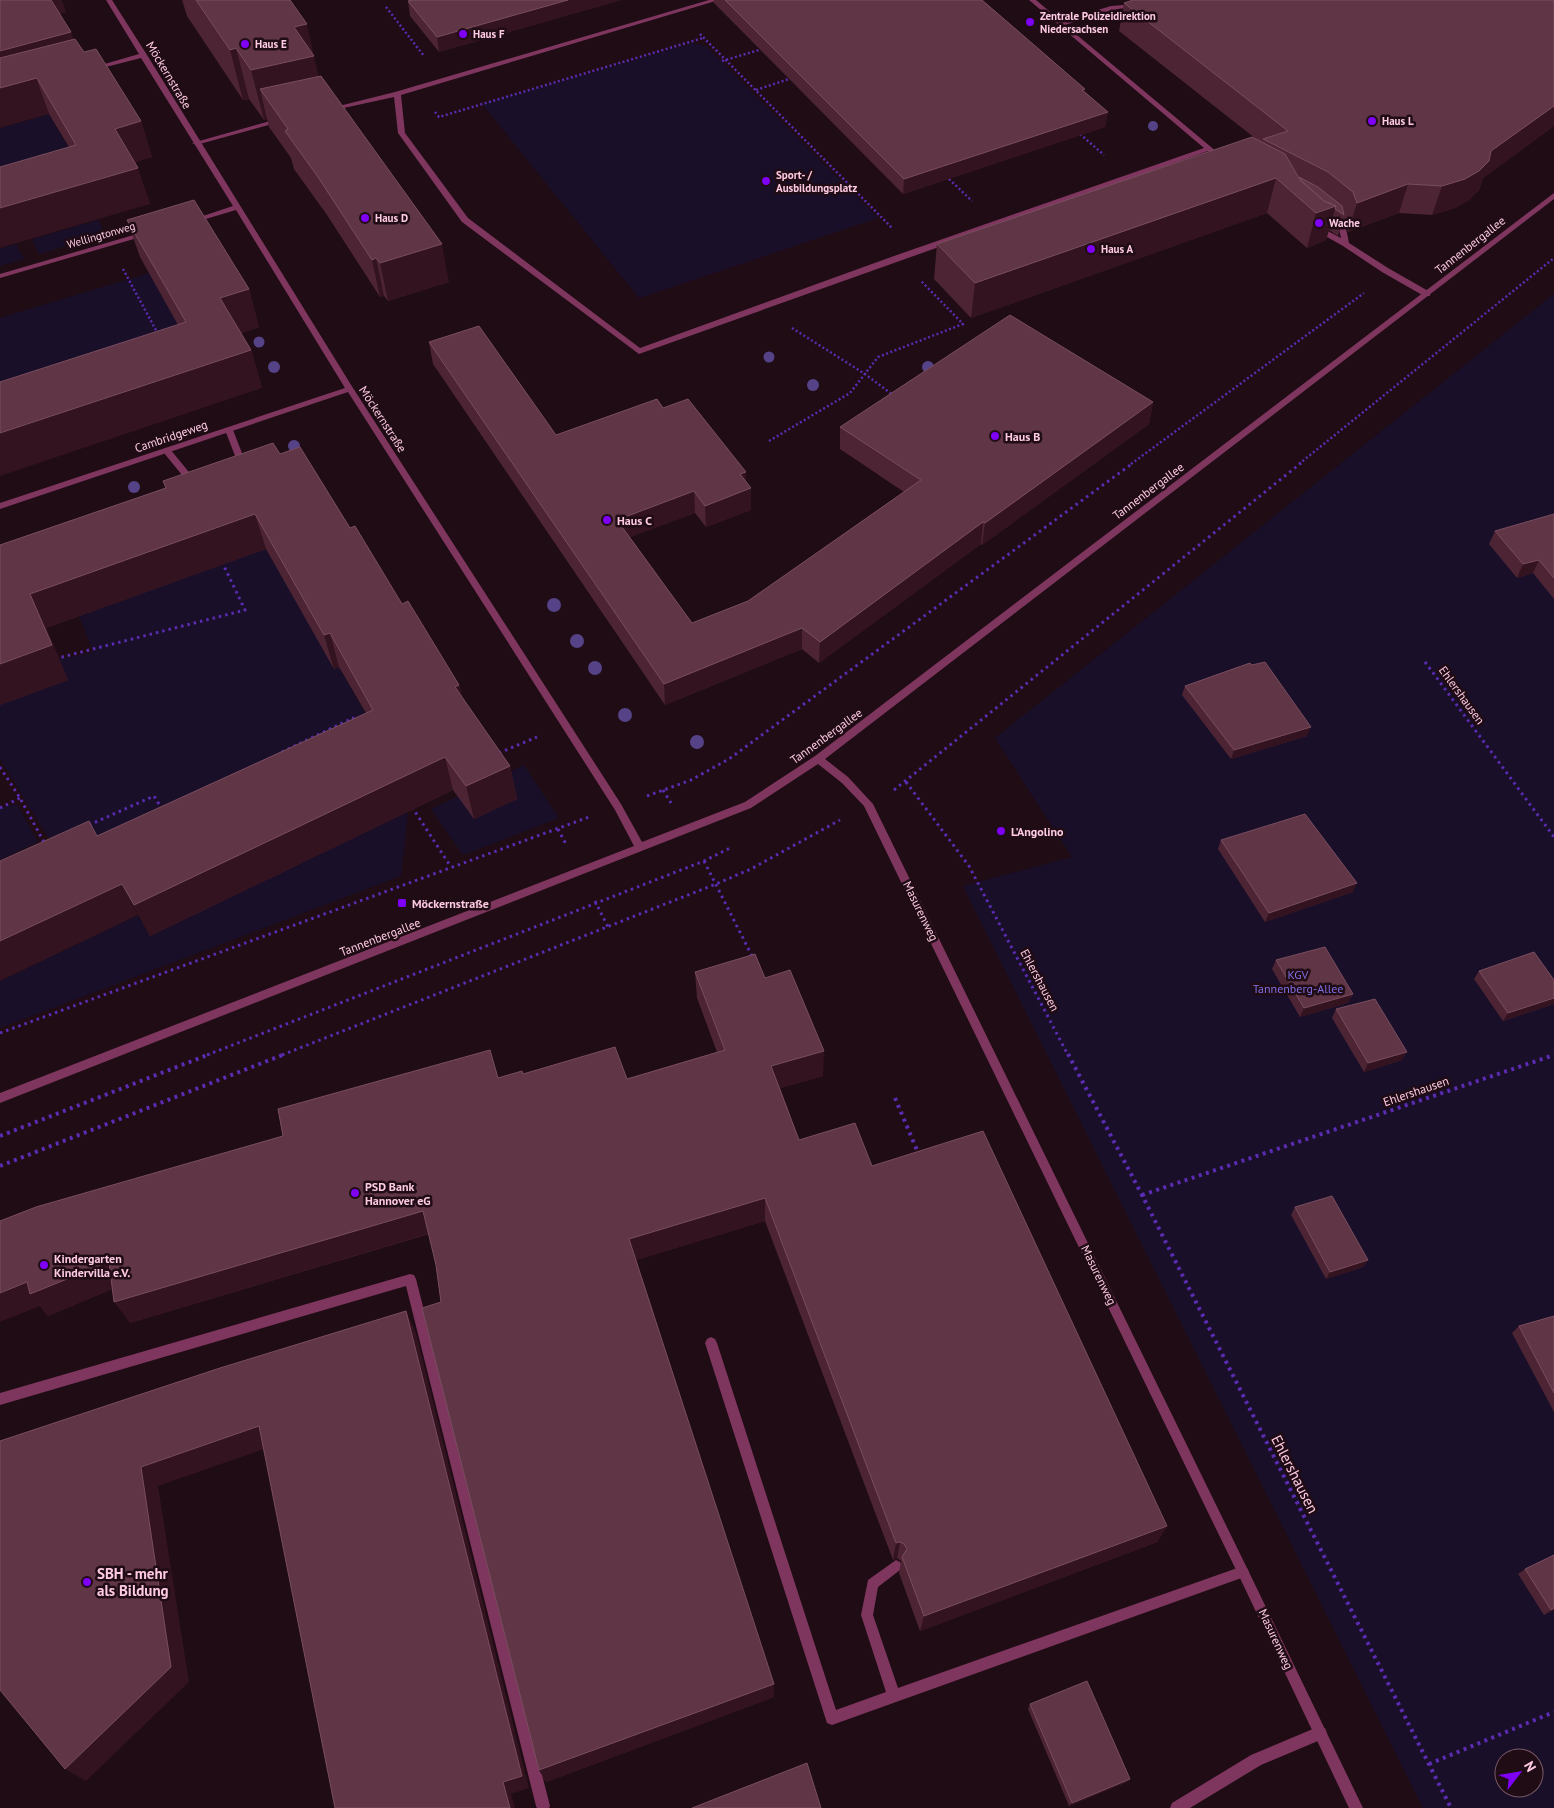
<svg xmlns="http://www.w3.org/2000/svg" width="1554" height="1808" viewBox="0 0 1554 1808" font-family="'PT Sans',sans-serif">
<rect width="100%" height="100%" fill="#1f0c14"/>
<path fill="#190f29" fill-rule="evenodd" d="M 692,43 L 706,46 L 878,218 L 639,298 L 482,104 Z
M 49,114 L 88,181 L 0,207 L 0,128 Z
M 98,220 L 106,234 L 39,254 L 32,239 Z
M 16,244 L 24,259 L 0,266 L 0,249 Z
M 149,273 L 198,360 L 0,424 L 0,318 Z
M 1554,294 L 1554,1808 L 1423,1808 L 963,886 L 1072,857 L 995,738 ZM 1504,1758 L 1534,1758 L 1534,1788 L 1504,1788 Z
M 266,549 L 339,667 L 383,744 L 68,870 L 0,759 L 0,705 L 67,680 L 59,659 L 93,652 L 79,616 Z
M 524,765 L 559,818 L 463,855 L 431,809 Z
M 17,804 L 38,842 L 0,860 L 0,808 Z
M 408,812 L 401,876 L 0,1028 L 0,981 L 138,915 L 150,936 Z"/>
<g fill="none" stroke-linecap="round" stroke-linejoin="round">
<path stroke="#5b2bb1" stroke-width="2.5" stroke-dasharray="2 2.5" stroke-linecap="butt" d="M 386,7 L 424,56
M 700,34 L 893,229
M 722,61 L 759,50
M 756,90 L 789,79
M 435,112 L 439,117 L 703,38
M 1080,134 L 1104,155
M 949,179 L 972,201
M 123,269 L 158,334
M 792,328 L 865,374 L 893,395
M 769,441 L 850,393 L 878,357 L 963,324 L 921,281
M 1131,464 L 1364,293
M 1299,464 L 1554,258"/>
<path stroke="#5b2bb1" stroke-width="3" stroke-dasharray="2.5 4" stroke-linecap="butt" d="M 55,656 L 62,657 L 245,610 L 223,564
M 1425,662 L 1554,837
M 282,752 L 353,718 L 354,721
M 499,753 L 537,737
M 0,767 L 20,798 L 45,844
M 906,782 L 969,866 L 1068,1055
M 663,790 L 671,803
M 894,790 L 1301,463
M 647,796 L 691,780 L 729,759 L 1133,463
M 412,807 L 451,867
M 0,808 L 20,798
M 89,825 L 154,796 L 162,809
M 558,829 L 566,844
M 704,861 L 753,958
M 595,901 L 608,927
M 0,1033 L 589,817
M 207,1055 L 704,861 L 732,847
M 282,1055 L 716,884 L 751,869 L 840,820"/>
<path stroke="#5b2bb1" stroke-width="4" stroke-dasharray="3 4.5" stroke-linecap="butt" d="M 1068,1054 L 1142,1195 L 1451,1808
M 895,1098 L 919,1155
M 0,1136 L 210,1054
M 0,1166 L 285,1054
M 1142,1195 L 1554,1055
M 1429,1764 L 1554,1712"/>
<path fill="#7f365e" fill-rule="evenodd" d="M 709,0 L 719,0 L 401,95 L 405,133 L 468,218 L 640,348 L 894,256 L 1204,148 L 1029,0 L 1036,0 L 1061,21 L 1111,6 L 1137,4 L 1137,6 L 1112,10 L 1065,25 L 1217,152 L 1213,154 L 1208,151 L 639,354 L 462,222 L 398,133 L 394,97 L 330,111 L 327,109 L 395,92 Z
M 281,118 L 284,120 L 283,121 L 196,145 L 192,143 Z
M 1330,216 C 1345,216 1347,232 1349,243 L 1388,268 L 1430,292 L 1430,296 L 1424,296 L 1382,272 L 1343,246 L 1311,228 L 1312,226 L 1318,226 L 1341,238 L 1338,225 L 1330,220 Z
M 229,427 L 233,430 L 247,466 L 246,468 L 240,468 L 239,466 L 225,430 Z
M 167,448 L 170,449 L 197,482 L 197,486 L 191,486 L 164,453 L 164,449 Z
M 410,1274 L 414,1275 L 416,1279 L 550,1806 L 549,1808 L 537,1808 L 536,1806 L 406,1286 L 0,1405 L 0,1393 Z
M 711,1337 L 715,1339 L 717,1343 L 836,1710 L 886,1692 L 861,1615 L 868,1580 L 896,1560 L 900,1562 L 902,1566 L 900,1570 L 878,1587 L 873,1615 L 898,1688 L 1243,1566 L 1247,1568 L 1249,1572 L 1247,1576 L 832,1725 L 827,1723 L 705,1343 L 707,1339 Z
M 1320,1726 L 1325,1728 L 1327,1733 L 1325,1738 L 1261,1765 L 1190,1808 L 1170,1808 L 1172,1803 L 1251,1755 Z"/>
<path fill="#7f365e" fill-rule="evenodd" d="M 106,0 L 112,0 L 147,55 L 353,388 L 621,804 L 642,842 L 745,802 L 815,756 L 1554,193 L 1554,199 L 825,759 L 848,777 L 873,804 L 1247,1568 L 1363,1808 L 1349,1808 L 1239,1576 L 864,806 L 842,783 L 818,764 L 751,808 L 0,1103 L 0,1093 L 634,846 L 615,810 L 348,392 L 0,509 L 0,503 L 345,388 L 236,210 L 192,223 L 188,221 L 233,206 L 141,58 L 94,70 L 91,68 L 139,54 Z
M 144,232 L 147,232 L 151,234 L 0,278 L 0,274 Z"/>
</g>
<g fill="#554287">
<circle cx="1153" cy="126" r="5"/>
<circle cx="259" cy="342" r="5.5"/>
<circle cx="769" cy="357" r="5.5"/>
<circle cx="274" cy="367" r="6"/>
<circle cx="928" cy="367" r="6"/>
<circle cx="813" cy="385" r="6"/>
<circle cx="294" cy="446" r="6"/>
<circle cx="134" cy="487" r="6"/>
<circle cx="554" cy="605" r="7"/>
<circle cx="577" cy="641" r="7"/>
<circle cx="595" cy="668" r="7"/>
<circle cx="625" cy="715" r="7"/>
<circle cx="697" cy="742" r="7"/>
</g>
<path fill="#4d2434" d="M 0,0 L 66,12 L 59,14 L 71,32 L 73,39 L 141,121 L 152,157 L 135,162 L 150,204 L 69,147 L 49,114 Z
M 182,0 L 290,0 L 318,74 L 318,76 L 449,282 L 388,301 L 384,296 L 380,297 L 327,215 L 294,169 L 291,158 L 269,127 L 267,119 L 264,120 L 249,99 L 243,100 L 187,16 Z
M 413,0 L 621,0 L 439,52 L 410,16 L 408,1 Z
M 714,0 L 982,0 L 1108,112 L 1105,127 L 903,194 L 714,3 Z
M 1554,0 L 1554,126 L 1483,178 L 1479,190 L 1469,200 L 1455,208 L 1432,215 L 1399,213 L 1348,232 L 1345,221 L 1343,219 L 1338,236 L 1329,230 L 1326,240 L 1307,248 L 1267,213 L 971,318 L 934,279 L 937,244 L 1256,139 L 1119,31 L 1124,3 Z
M 127,220 L 249,289 L 259,327 L 241,333 L 251,350 L 262,388 L 178,325 L 140,257 Z
M 429,342 L 556,435 L 663,408 L 746,482 L 751,510 L 706,527 L 695,513 L 630,537 L 692,623 L 748,601 L 904,492 L 840,449 L 840,427 L 1153,402 L 1149,424 L 982,545 L 981,544 L 819,663 L 802,649 L 665,705 L 433,364 Z
M 280,454 L 350,528 L 402,604 L 459,685 L 462,697 L 510,766 L 517,799 L 474,819 L 453,790 L 150,936 L 97,836 L 366,713 L 339,667 L 334,669 L 266,549 L 46,628 L 68,680 L 0,705 L 0,545 L 166,488 L 163,481 Z
M 1554,514 L 1554,599 L 1533,573 L 1517,578 L 1489,544 L 1495,531 Z
M 1185,686 L 1307,736 L 1231,759 L 1182,695 Z
M 1221,840 L 1353,892 L 1265,922 L 1218,849 Z
M 1276,960 L 1353,994 L 1348,1003 L 1300,1017 L 1272,969 Z
M 1479,971 L 1554,980 L 1554,1004 L 1503,1021 L 1474,979 Z
M 695,972 L 765,978 L 823,1076 L 780,1088 L 799,1140 L 872,1166 L 1167,1526 L 1157,1542 L 920,1631 L 899,1573 L 901,1561 L 897,1558 L 893,1560 L 765,1221 L 636,1260 L 774,1697 L 546,1782 L 539,1770 L 441,1302 L 436,1265 L 429,1234 L 130,1323 L 112,1289 L 48,1316 L 40,1306 L 498,1078 L 523,1074 L 627,1079 L 717,1052 L 697,998 Z
M 1336,1009 L 1402,1060 L 1364,1072 L 1332,1018 Z
M 1295,1207 L 1368,1260 L 1363,1267 L 1326,1279 L 1291,1215 Z
M 1554,1316 L 1554,1412 L 1512,1333 L 1519,1326 Z
M 1554,1555 L 1554,1610 L 1544,1615 L 1518,1574 L 1525,1569 Z
M 1030,1704 L 1127,1782 L 1069,1806 L 1028,1709 Z"/>
<path fill="#33131f" d="M 7,0 L 62,0 L 66,12 L 16,26 Z
M 568,0 L 621,0 L 439,52 L 437,37 Z
M 307,24 L 325,106 L 260,89 L 267,119 L 264,120 L 251,70 L 294,27 Z
M 71,32 L 83,67 L 37,80 L 49,114 L 0,128 L 0,51 Z
M 236,48 L 249,99 L 243,100 L 230,50 Z
M 1554,106 L 1554,126 L 1483,178 L 1479,190 L 1469,200 L 1455,208 L 1432,215 L 1442,186 Z
M 1108,112 L 1105,127 L 903,194 L 904,179 Z
M 141,121 L 152,157 L 126,165 L 115,129 Z
M 138,168 L 150,204 L 0,248 L 0,208 Z
M 1276,178 L 1267,213 L 971,318 L 975,283 Z
M 1408,184 L 1399,213 L 1348,232 L 1357,203 Z
M 1336,206 L 1326,240 L 1307,248 L 1316,213 Z
M 442,244 L 449,282 L 388,301 L 380,263 Z
M 376,258 L 384,296 L 380,297 L 372,260 Z
M 249,289 L 259,327 L 231,336 L 220,298 Z
M 251,350 L 262,388 L 0,476 L 0,433 Z
M 1153,402 L 1149,424 L 982,545 L 985,523 Z
M 746,472 L 746,490 L 751,488 L 751,510 L 706,527 L 705,506 L 740,474 Z
M 694,491 L 695,513 L 620,541 L 617,520 Z
M 255,514 L 266,549 L 46,628 L 68,680 L 0,705 L 0,664 L 30,594 Z
M 983,522 L 981,544 L 819,663 L 820,642 Z
M 1539,560 L 1533,573 L 1517,578 L 1523,564 Z
M 802,628 L 802,649 L 665,705 L 664,684 Z
M 330,633 L 339,667 L 334,669 L 324,635 Z
M 459,685 L 467,719 L 455,687 Z
M 1311,727 L 1307,736 L 1231,759 L 1234,750 Z
M 445,757 L 453,790 L 150,936 L 134,905 Z
M 510,766 L 517,799 L 474,819 L 466,786 Z
M 1357,883 L 1353,892 L 1265,922 L 1269,913 Z
M 122,884 L 138,915 L 0,981 L 0,941 Z
M 1353,994 L 1348,1003 L 1300,1017 L 1304,1008 Z
M 1554,998 L 1554,1004 L 1503,1021 L 1508,1013 Z
M 824,1051 L 823,1076 L 772,1091 L 771,1066 Z
M 1407,1052 L 1402,1060 L 1364,1072 L 1368,1063 Z
M 765,1198 L 765,1221 L 633,1261 L 629,1239 Z
M 423,1211 L 431,1233 L 130,1323 L 114,1302 Z
M 1368,1260 L 1363,1267 L 1326,1279 L 1330,1272 Z
M 109,1262 L 125,1284 L 48,1316 L 40,1306 L 0,1322 L 0,1293 L 27,1282 Z
M 406,1311 L 416,1333 L 529,1788 L 511,1794 L 515,1808 L 510,1808 L 503,1782 Z
M 259,1426 L 273,1446 L 158,1486 L 189,1682 L 86,1781 L 65,1769 L 141,1467 Z
M 1167,1526 L 1157,1542 L 920,1631 L 924,1616 Z
M 900,1542 L 897,1558 L 893,1560 L 896,1543 Z
M 1554,1608 L 1554,1610 L 1544,1615 L 1551,1610 Z
M 774,1684 L 774,1697 L 546,1782 L 539,1770 Z
M 1130,1779 L 1127,1782 L 1069,1806 L 1072,1803 Z"/>
<path fill="#603647" stroke="#794d5f" d="M 0,0 L 51,0 L 71,32 L 0,51 Z
M 196,0 L 290,0 L 307,24 L 294,27 L 314,56 L 251,70 L 236,48 L 230,50 Z
M 413,0 L 568,0 L 437,37 L 408,1 Z
M 725,0 L 982,0 L 1085,89 L 1082,90 L 1108,112 L 904,179 Z
M 1133,0 L 1554,0 L 1554,106 L 1491,151 L 1489,161 L 1479,171 L 1465,179 L 1442,186 L 1408,184 L 1357,203 L 1353,192 L 1328,172 L 1263,139 L 1288,131 L 1124,3 Z
M 75,39 L 84,52 L 96,49 L 141,121 L 115,129 L 138,168 L 0,208 L 0,167 L 76,145 L 37,78 L 0,88 L 0,58 Z
M 321,76 L 442,244 L 380,263 L 376,258 L 372,260 L 318,177 L 285,131 L 288,129 L 260,89 Z
M 1252,137 L 1285,154 L 1300,180 L 1324,201 L 1336,206 L 1316,213 L 1276,178 L 975,283 L 937,244 Z
M 1299,177 L 1318,187 L 1342,206 L 1344,215 L 1335,209 L 1336,206 L 1324,201 L 1304,183 Z
M 194,200 L 249,289 L 220,298 L 251,350 L 0,433 L 0,382 L 186,322 L 127,220 Z
M 1010,315 L 1153,402 L 985,523 L 983,522 L 820,642 L 802,628 L 664,684 L 429,342 L 479,326 L 556,435 L 657,399 L 663,408 L 688,399 L 746,472 L 740,474 L 751,488 L 705,506 L 694,491 L 617,520 L 692,623 L 748,601 L 921,480 L 840,427 Z
M 273,443 L 280,454 L 300,447 L 350,528 L 355,526 L 402,604 L 408,601 L 459,685 L 455,687 L 510,766 L 466,786 L 445,757 L 134,905 L 122,884 L 0,941 L 0,861 L 89,821 L 97,836 L 373,710 L 330,633 L 324,635 L 255,514 L 30,594 L 52,645 L 0,664 L 0,545 L 166,488 L 163,481 Z
M 1554,514 L 1554,578 L 1539,560 L 1523,564 L 1495,531 Z
M 1265,662 L 1311,727 L 1234,750 L 1185,686 L 1250,663 L 1252,665 Z
M 1305,814 L 1357,883 L 1269,913 L 1221,840 Z
M 1325,947 L 1353,994 L 1304,1008 L 1276,960 Z
M 1534,952 L 1554,980 L 1554,998 L 1508,1013 L 1479,971 Z
M 755,954 L 765,978 L 790,970 L 824,1051 L 771,1066 L 799,1140 L 855,1123 L 872,1166 L 983,1131 L 1167,1526 L 924,1616 L 902,1557 L 907,1549 L 904,1544 L 900,1542 L 896,1543 L 765,1198 L 629,1239 L 774,1684 L 539,1770 L 422,1308 L 441,1302 L 436,1265 L 423,1211 L 114,1302 L 109,1262 L 30,1294 L 27,1282 L 0,1293 L 0,1221 L 36,1207 L 283,1136 L 278,1109 L 490,1050 L 498,1078 L 522,1071 L 523,1074 L 615,1047 L 627,1079 L 725,1050 L 695,972 Z
M 1375,999 L 1407,1052 L 1368,1063 L 1336,1009 Z
M 1332,1196 L 1368,1260 L 1330,1272 L 1295,1207 Z
M 406,1311 L 522,1776 L 503,1782 L 510,1808 L 335,1808 L 259,1426 L 141,1467 L 171,1667 L 65,1769 L 0,1690 L 0,1441 L 220,1368 Z
M 1554,1316 L 1554,1393 L 1519,1326 Z
M 1554,1555 L 1554,1608 L 1551,1610 L 1525,1569 Z
M 1087,1681 L 1130,1779 L 1072,1803 L 1030,1704 Z
M 807,1763 L 821,1808 L 692,1808 Z"/>
<g fill="#7e00f5" stroke="#1f0c14" stroke-width="2">
<circle cx="1030" cy="22" r="5"/>
<circle cx="463" cy="34" r="5"/>
<circle cx="245" cy="44" r="5"/>
<circle cx="1372" cy="121" r="5"/>
<circle cx="766" cy="181" r="5"/>
<circle cx="365" cy="218" r="5"/>
<circle cx="1319" cy="223" r="5"/>
<circle cx="1091" cy="249" r="5"/>
<circle cx="995" cy="436" r="5"/>
<circle cx="607" cy="520" r="5"/>
<circle cx="1001" cy="831" r="5"/>
<rect x="397" y="898" width="10" height="10" rx="2.5"/>
<circle cx="355" cy="1193" r="5"/>
<circle cx="44" cy="1265" r="5"/>
<circle cx="87" cy="1582" r="5"/>
</g>
<g text-anchor="middle" dominant-baseline="central" stroke-width="5" stroke-linejoin="round" paint-order="stroke">
<g font-size="11" font-weight="bold" fill="#ffcae3" stroke="#1f0c14" text-anchor="start">
<text x="1040" y="16">Zentrale Polizeidirektion<tspan x="1040" dy="13">Niedersachsen</tspan></text>
<text x="473" y="34">Haus F</text>
<text x="255" y="44">Haus E</text>
<text x="1382" y="121">Haus L</text>
<text x="776" y="175">Sport- /<tspan x="776" dy="13">Ausbildungsplatz</tspan></text>
<text x="375" y="218">Haus D</text>
<text x="1329" y="223">Wache</text>
<text x="1101" y="249">Haus A</text>
</g>
<g font-size="11" fill="#ffcae3" stroke="#1f0c14">
<text transform="translate(101 235) rotate(-16)">Wellingtonweg</text>
</g>
<g font-size="12" fill="#ffcae3" stroke="#1f0c14">
<text transform="translate(169 75) rotate(59)">Möckernstraße</text>
<text transform="translate(1470 245) rotate(-38)">Tannenbergallee</text>
<text transform="translate(383 419) rotate(57)">Möckernstraße</text>
<text transform="translate(171 436) rotate(-19)">Cambridgeweg</text>
<text transform="translate(1148 491) rotate(-37)">Tannenbergallee</text>
<text transform="translate(1462 695) rotate(54)">Ehlershausen</text>
<text transform="translate(826 736) rotate(-36)">Tannenbergallee</text>
<text transform="translate(921 911) rotate(64)">Masurenweg</text>
<text transform="translate(380 937) rotate(-21)">Tannenbergallee</text>
<text transform="translate(1040 980) rotate(62)">Ehlershausen</text>
<text transform="translate(1416 1091) rotate(-19)">Ehlershausen</text>
<text transform="translate(1099 1275) rotate(64)">Masurenweg</text>
<text transform="translate(1276 1639) rotate(65)">Masurenweg</text>
</g>
<g font-size="12" font-weight="bold" fill="#ffcae3" stroke="#1f0c14" text-anchor="start">
<text x="1005" y="436">Haus B</text>
<text x="617" y="520">Haus C</text>
<text x="1011" y="831">L'Angolino</text>
<text x="412" y="903">Möckernstraße</text>
<text x="365" y="1186">PSD Bank<tspan x="365" dy="14">Hannover eG</tspan></text>
<text x="54" y="1258">Kindergarten<tspan x="54" dy="14">Kindervilla e.V.</tspan></text>
</g>
<g font-size="12" fill="#816ee5" stroke="#1f0c14">
<text x="1298" y="974">KGV<tspan x="1298" dy="14">Tannenberg-Allee</tspan></text>
</g>
<g font-size="15" fill="#ffcae3" stroke="#1f0c14">
<text transform="translate(1295 1474) rotate(63)">Ehlershausen</text>
</g>
<g font-size="15" font-weight="bold" fill="#ffcae3" stroke="#1f0c14" text-anchor="start">
<text x="97" y="1573">SBH - mehr<tspan x="97" dy="17">als Bildung</tspan></text>
</g>
</g>
<g transform="translate(1519 1773) rotate(59)"><circle r="24" fill="#1f0c14" stroke="#795867"/>
<path d="M0-4L9 19L0 12L-9 19Z" fill="#7e00f5"/>
<text y="-8" font-size="14" font-weight="bold" text-anchor="middle" fill="#ffcae3">N</text>
</g>
</svg>
